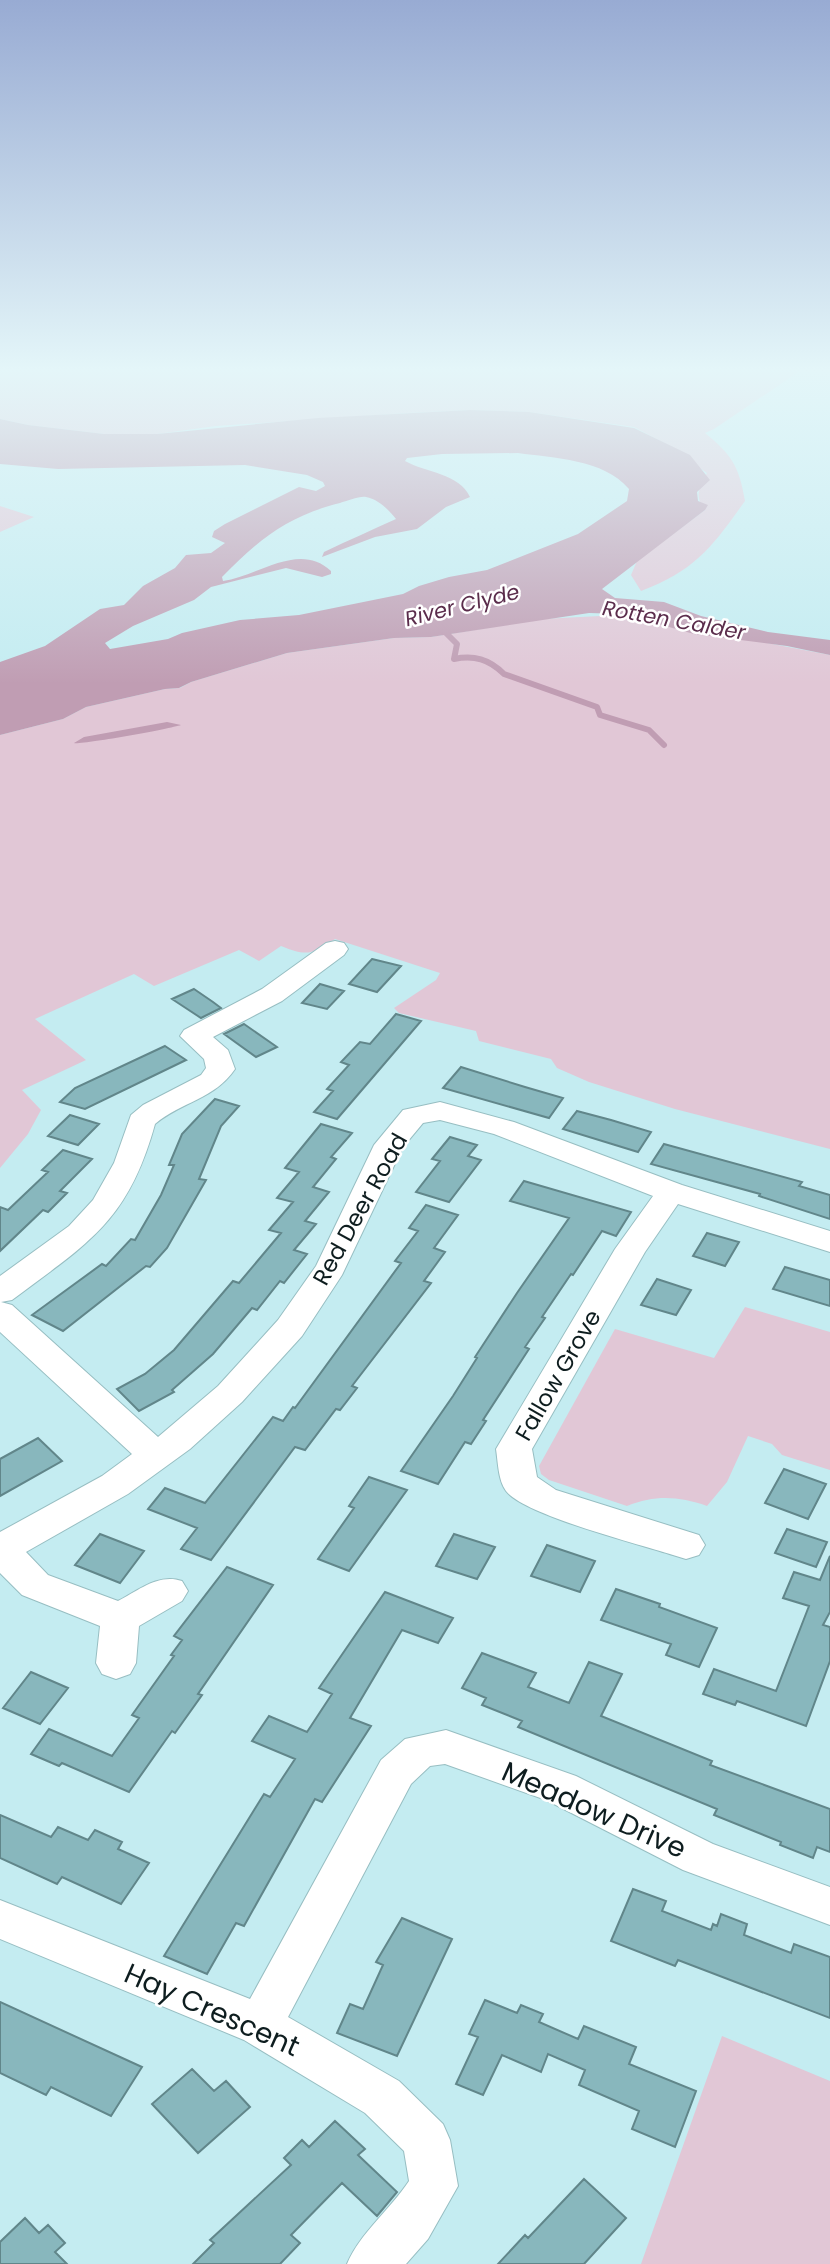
<svg xmlns="http://www.w3.org/2000/svg" width="830" height="2264" viewBox="0 0 830 2264" font-family="Poppins,sans-serif">
<rect width="100%" height="100%" fill="#c4ecf1"/>
<path fill="#e1c7d6" d="M 0,367 L 806,367 L 714,429 L 705,433 C 732,455 739,466 745,501 C 712,547 696,570 641,591 L 631,575 L 637,561 L 705,510 C 694,496 699,488 707,473 L 666,444 L 634,427 L 529,412 L 470,410 L 407,413 L 216,426 L 157,434 L 104,434 L 28,425 L 0,419 Z
M 0,506 L 34,517 L 0,532 Z
M 619,615 L 830,655 L 830,1149 L 675,1109 L 589,1082 L 557,1068 L 551,1059 L 479,1041 L 476,1031 L 399,1013 L 394,1008 L 436,980 L 440,973 L 335,939 C 312,954 308,957 281,946 L 259,961 L 239,950 L 154,986 L 134,974 L 35,1019 L 86,1060 L 22,1090 L 41,1110 L 28,1134 L 0,1168 L 0,735 L 63,719 L 86,707 L 165,689 L 180,688 L 191,682 L 287,653 L 394,638 L 431,637 L 542,619 Z
M 745,1307 L 830,1332 L 830,1470 L 782,1455 L 772,1444 L 748,1436 L 727,1482 L 707,1506 C 678,1496 655,1495 627,1506 L 549,1480 L 541,1474 L 539,1466 L 615,1329 L 714,1358 Z
M 722,2036 L 830,2081 L 830,2264 L 641,2264 Z"/>
<path fill="#c09db3" fill-rule="evenodd" d="M 470,410 L 529,412 L 634,428 L 690,455 L 710,480 L 697,492 L 698,501 L 708,505 L 705,510 L 602,589 L 615,598 L 664,602 L 701,616 L 768,632 L 830,640 L 830,655 L 787,646 L 694,634 L 623,614 L 589,613 L 431,637 L 394,638 L 287,653 L 191,682 L 179,688 L 165,689 L 86,707 L 63,719 L 0,735 L 0,662 L 45,646 L 100,609 L 124,605 L 143,586 L 175,568 L 186,555 L 211,553 L 225,543 L 212,537 L 214,531 L 225,524 L 299,487 L 316,491 L 325,486 L 323,482 L 307,475 L 245,465 L 58,469 L 0,464 L 0,419 L 28,425 L 104,434 L 157,434 L 318,418 ZM 518,453 C 553,458 604,459 629,489 L 627,501 L 578,534 L 487,570 L 449,577 L 419,586 L 403,594 L 299,615 L 240,620 L 182,633 L 168,639 L 110,649 L 105,643 L 133,626 L 194,600 L 211,587 L 286,568 L 322,577 L 331,574 L 331,571 C 299,541 259,576 223,581 L 222,577 C 259,539 288,516 340,503 C 347,501 359,496 366,497 C 378,499 389,510 396,519 C 372,530 349,540 324,552 L 322,557 L 375,537 L 417,529 L 446,507 L 470,497 C 459,473 426,473 405,461 L 407,458 L 442,454 Z
M 167,722 L 181,725 C 169,729 81,745 74,743 L 84,737 Z"/>
<g fill="none" stroke-linecap="round" stroke-linejoin="round">
<path stroke="#c09db3" stroke-width="6" d="M 439,626 L 457,644 L 454,659 C 474,655 489,659 504,674 L 597,707 L 600,715 L 649,730 L 664,745"/>
</g>
<path fill="#88b7bd" stroke="#61868a" stroke-width="2" d="M 372,959 L 401,966 L 377,992 L 349,984 Z
M 320,984 L 344,991 L 327,1009 L 302,1003 Z
M 194,989 L 213,1002 L 221,1008 L 201,1018 L 172,999 Z
M 396,1014 L 421,1021 L 337,1119 L 314,1112 L 333,1091 L 327,1089 L 349,1065 L 341,1062 L 360,1042 L 370,1044 Z
M 244,1024 L 277,1047 L 256,1057 L 224,1034 Z
M 165,1046 L 186,1060 L 85,1109 L 60,1102 L 75,1088 Z
M 461,1067 L 525,1087 L 563,1098 L 549,1118 L 443,1088 Z
M 215,1099 L 239,1106 L 221,1126 L 199,1179 L 206,1180 L 167,1248 L 150,1267 L 146,1266 L 63,1331 L 32,1315 L 102,1264 L 106,1266 L 131,1239 L 135,1240 L 161,1195 L 174,1165 L 169,1165 L 182,1134 Z
M 577,1111 L 611,1120 L 651,1132 L 638,1152 L 563,1129 Z
M 70,1115 L 99,1124 L 78,1145 L 48,1136 Z
M 321,1124 L 352,1133 L 331,1157 L 336,1159 L 313,1187 L 329,1192 L 305,1221 L 316,1224 L 294,1250 L 307,1254 L 284,1283 L 280,1281 L 257,1310 L 252,1308 L 213,1354 L 172,1390 L 174,1392 L 139,1411 L 117,1389 L 145,1374 L 174,1350 L 233,1281 L 239,1283 L 281,1233 L 269,1230 L 293,1202 L 277,1198 L 299,1172 L 285,1168 Z
M 450,1137 L 477,1145 L 468,1156 L 481,1160 L 449,1202 L 416,1192 L 440,1161 L 432,1159 Z
M 664,1144 L 802,1182 L 799,1186 L 830,1195 L 830,1219 L 759,1196 L 760,1194 L 651,1164 Z
M 63,1150 L 92,1159 L 60,1191 L 67,1193 L 48,1212 L 43,1210 L 0,1251 L 0,1207 L 8,1210 L 48,1172 L 42,1170 Z
M 524,1181 L 631,1212 L 616,1236 L 602,1231 L 573,1275 L 571,1274 L 542,1317 L 545,1318 L 525,1347 L 529,1349 L 483,1420 L 486,1421 L 471,1444 L 465,1442 L 438,1484 L 401,1471 L 453,1396 L 477,1358 L 475,1357 L 517,1293 L 569,1218 L 510,1201 Z
M 426,1205 L 458,1215 L 434,1248 L 445,1252 L 424,1281 L 431,1283 L 352,1386 L 357,1388 L 340,1410 L 336,1409 L 305,1450 L 295,1447 L 211,1560 L 181,1549 L 197,1528 L 148,1509 L 165,1488 L 205,1503 L 273,1417 L 283,1421 L 293,1407 L 295,1408 L 401,1263 L 395,1261 L 418,1231 L 409,1228 Z
M 707,1233 L 739,1242 L 725,1266 L 693,1256 Z
M 785,1267 L 830,1280 L 830,1306 L 773,1289 Z
M 657,1279 L 691,1290 L 676,1315 L 641,1305 Z
M 38,1438 L 62,1461 L 0,1496 L 0,1459 Z
M 784,1469 L 826,1484 L 808,1519 L 765,1503 Z
M 369,1477 L 407,1490 L 349,1571 L 318,1559 L 354,1508 L 349,1506 Z
M 787,1529 L 827,1542 L 816,1567 L 775,1553 Z
M 100,1534 L 144,1551 L 120,1583 L 75,1565 Z
M 454,1534 L 495,1547 L 477,1579 L 436,1566 Z
M 547,1545 L 595,1561 L 580,1592 L 531,1576 Z
M 830,1556 L 830,1612 L 823,1625 L 830,1627 L 830,1661 L 806,1726 L 737,1701 L 735,1705 L 703,1694 L 714,1669 L 776,1691 L 809,1606 L 783,1598 L 794,1572 L 820,1580 Z
M 227,1567 L 273,1585 L 198,1694 L 202,1695 L 175,1733 L 172,1731 L 129,1792 L 62,1763 L 59,1766 L 31,1754 L 49,1729 L 112,1756 L 139,1718 L 132,1715 L 174,1656 L 171,1655 L 182,1640 L 174,1636 Z
M 616,1589 L 660,1604 L 659,1607 L 717,1628 L 699,1667 L 666,1655 L 671,1644 L 601,1620 Z
M 385,1592 L 453,1618 L 438,1643 L 402,1630 L 350,1718 L 371,1726 L 322,1802 L 315,1799 L 244,1926 L 236,1923 L 207,1974 L 164,1956 L 264,1794 L 270,1797 L 295,1759 L 252,1741 L 269,1716 L 307,1732 L 332,1694 L 319,1688 Z
M 482,1653 L 536,1673 L 528,1687 L 569,1703 L 589,1662 L 622,1674 L 601,1716 L 712,1761 L 710,1765 L 830,1809 L 830,1852 L 817,1847 L 813,1858 L 780,1845 L 781,1842 L 714,1815 L 717,1809 L 518,1727 L 522,1721 L 482,1705 L 486,1698 L 462,1688 Z
M 31,1672 L 68,1688 L 40,1724 L 3,1708 Z
M 0,1815 L 51,1837 L 58,1827 L 88,1840 L 95,1830 L 122,1842 L 118,1849 L 149,1863 L 121,1904 L 62,1877 L 57,1884 L 0,1858 Z
M 633,1889 L 666,1901 L 662,1911 L 711,1930 L 713,1924 L 717,1926 L 721,1914 L 747,1924 L 744,1935 L 791,1953 L 794,1944 L 830,1957 L 830,2018 L 678,1960 L 675,1966 L 611,1941 Z
M 402,1918 L 452,1939 L 397,2056 L 337,2033 L 350,2004 L 363,2009 L 383,1965 L 376,1962 Z
M 485,2000 L 517,2013 L 521,2005 L 543,2014 L 539,2022 L 578,2039 L 584,2026 L 636,2047 L 629,2064 L 696,2091 L 675,2147 L 632,2129 L 639,2111 L 579,2085 L 585,2070 L 548,2054 L 541,2072 L 502,2055 L 483,2095 L 456,2084 L 478,2037 L 469,2034 Z
M 0,2002 L 142,2067 L 111,2116 L 51,2087 L 46,2095 L 0,2073 Z
M 192,2069 L 214,2091 L 226,2081 L 250,2107 L 198,2153 L 152,2104 Z
M 335,2121 L 365,2149 L 358,2155 L 397,2192 L 377,2216 L 342,2183 L 291,2235 L 300,2243 L 280,2264 L 193,2264 L 214,2243 L 210,2240 L 291,2165 L 284,2158 L 302,2140 L 309,2147 Z
M 584,2179 L 626,2218 L 584,2264 L 498,2264 L 525,2235 L 528,2238 Z
M 25,2218 L 39,2233 L 48,2225 L 65,2243 L 55,2252 L 67,2264 L 0,2264 L 0,2242 Z"/>
<g fill="none" stroke-linecap="round" stroke-linejoin="round">
<defs>
<path id="minor" d="M 335,941 L 344,943 L 348,949 L 344,955 L 282,1001 L 213,1037 L 228,1050 L 235,1069 C 215,1099 181,1102 155,1124 C 128,1222 88,1243 12,1300 L 1,1302 L 12,1305 L 158,1437 L 218,1386 L 278,1320 L 316,1266 L 374,1145 L 403,1110 L 440,1102 L 514,1122 L 682,1185 L 830,1231 L 830,1252 L 678,1204 L 645,1252 L 532,1449 L 537,1477 L 556,1490 L 699,1535 L 705,1545 L 699,1555 L 686,1559 L 673,1555 C 639,1544 524,1515 506,1491 C 498,1480 498,1462 496,1449 L 615,1249 L 653,1196 L 494,1134 L 440,1120 L 423,1123 L 403,1147 L 342,1275 L 302,1336 L 242,1402 L 190,1449 L 128,1494 L 26,1552 L 48,1575 L 118,1601 C 139,1590 159,1573 182,1581 L 188,1591 L 182,1601 L 139,1626 L 136,1663 L 130,1674 L 116,1679 L 102,1674 L 96,1663 L 100,1626 L 22,1595 L 0,1573 L 0,1532 L 102,1476 L 132,1454 L 0,1332 L 0,1276 L 69,1226 L 93,1200 L 114,1163 L 131,1115 L 143,1105 L 201,1075 L 206,1068 L 204,1059 L 180,1036 L 184,1030 L 262,989 L 326,943 Z
M 446,1730 L 576,1776 L 713,1844 L 830,1887 L 830,1925 L 683,1870 L 546,1800 L 445,1764 L 430,1766 L 411,1784 L 288,2017 L 399,2081 L 443,2124 L 450,2140 L 458,2186 L 428,2239 L 406,2264 L 347,2264 C 360,2233 390,2210 409,2181 L 404,2151 L 365,2113 L 244,2040 L 0,1939 L 0,1900 L 250,1999 L 381,1760 L 405,1739 Z"/>
</defs>
<use href="#minor" stroke="#97bec2" stroke-width="2"/>
<use href="#minor" fill="#fff" fill-rule="evenodd"/>
</g>
<linearGradient id="sky" x2="0" y2="1"><stop stop-color="#98abd3"/><stop offset="0.54" stop-color="#e4f6f9"/><stop offset="1" stop-color="#e4f6f9" stop-opacity="0"/></linearGradient>
<rect width="830" height="684" fill="url(#sky)"/>
<g text-anchor="middle" dominant-baseline="central" stroke-width="5" stroke-linejoin="round" paint-order="stroke">
<g font-size="21" font-style="italic" fill="#5b2d4c" stroke="#fff">
<text transform="translate(462 605) rotate(-14)">River Clyde</text>
<text transform="translate(674 620) rotate(10)">Rotten Calder</text>
</g>
<g font-size="23" fill="#0e1d1f" stroke="#fff">
<text transform="translate(360 1209) rotate(-61)">Red Deer Road</text>
<text transform="translate(558 1375) rotate(-60)">Fallow Grove</text>
</g>
<g font-size="28" fill="#0e1d1f" stroke="#fff">
<text transform="translate(594 1810) rotate(24)">Meadow Drive</text>
<text transform="translate(212 2010) rotate(24)">Hay Crescent</text>
</g>
</g>
</svg>
